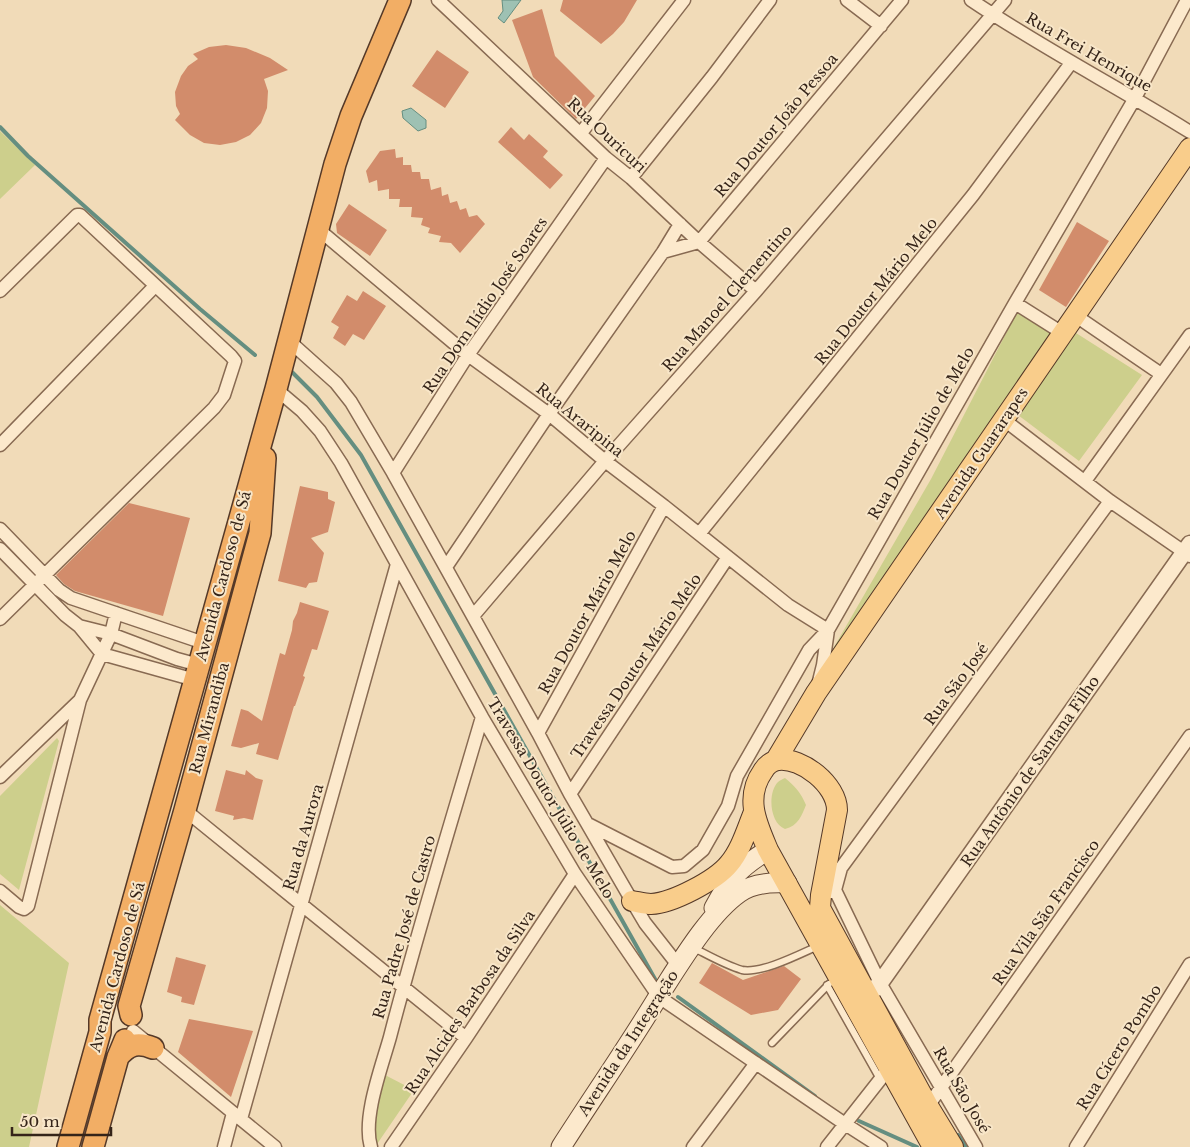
<svg xmlns="http://www.w3.org/2000/svg" width="1190" height="1147" viewBox="0 0 1190 1147" font-family="'Libre Baskerville',serif">
<rect width="100%" height="100%" fill="#f1dbb8"/>
<path fill="#cdcf8c" d="M 0,131 L 35,165 L 0,199 Z
M 1017,312 L 1055,336 L 830,654 L 931,479 Z
M 1076,333 L 1142,375 L 1079,461 L 1018,415 Z
M 57,738 L 59,741 L 19,890 L 0,874 L 0,796 Z
M 785,778 C 795,786 801,793 806,805 C 802,815 798,826 785,829 C 770,824 767,793 778,782 C 780,780 783,779 785,778 Z
M 0,905 L 69,963 L 29,1147 L 0,1147 Z
M 385,1075 L 414,1090 L 375,1147 L 364,1147 L 363,1142 Z"/>
<path fill="#9ec1b3" stroke="#658e80" d="M 502,0 L 521,0 L 504,23 L 498,18 L 503,11 Z
M 411,108 L 426,120 L 426,128 L 418,131 L 403,118 L 402,111 Z"/>
<g fill="none" stroke-linecap="round" stroke-linejoin="round">
<path stroke="#658e80" stroke-width="4" d="M 0,127 L 28,156 L 200,309 L 255,355
M 292,372 L 317,397 L 361,455 L 655,979
M 678,997 L 815,1096
M 859,1121 L 917,1147
M 958,1135 L 966,1147"/>
</g>
<path fill="#d28c6b" d="M 563,0 L 637,0 L 624,22 L 613,34 L 601,44 L 560,11 Z
M 542,9 L 555,56 L 595,96 L 576,119 L 533,77 L 512,20 Z
M 226,45 L 246,48 L 270,58 L 288,70 L 264,79 L 268,91 L 267,108 L 261,123 L 250,135 L 236,142 L 220,145 L 204,143 L 190,135 L 175,120 L 180,114 L 176,106 L 175,92 L 181,76 L 188,66 L 198,59 L 193,54 L 209,47 Z
M 437,50 L 469,72 L 445,108 L 412,86 Z
M 511,127 L 524,140 L 529,134 L 548,151 L 543,157 L 563,175 L 550,189 L 498,142 Z
M 395,149 L 396,158 L 403,157 L 403,165 L 411,165 L 412,172 L 420,172 L 421,179 L 429,179 L 431,190 L 441,187 L 442,196 L 448,194 L 450,203 L 457,201 L 460,210 L 466,208 L 469,217 L 477,215 L 485,224 L 460,253 L 451,243 L 439,242 L 441,236 L 428,233 L 430,228 L 421,225 L 423,218 L 411,217 L 412,207 L 399,207 L 400,199 L 389,199 L 389,189 L 378,191 L 377,180 L 369,183 L 366,171 L 380,151 Z
M 349,204 L 387,230 L 370,256 L 337,233 L 336,224 Z
M 1077,222 L 1109,241 L 1066,307 L 1039,290 Z
M 363,291 L 386,306 L 364,340 L 353,334 L 345,346 L 333,338 L 339,327 L 331,322 L 347,295 L 357,301 Z
M 300,486 L 328,492 L 328,499 L 335,502 L 328,532 L 311,538 L 324,553 L 317,582 L 309,583 L 306,588 L 278,581 Z
M 129,503 L 190,518 L 163,616 L 75,591 L 64,584 L 56,575 Z
M 300,602 L 329,611 L 317,650 L 312,649 L 303,676 L 305,677 L 295,706 L 294,706 L 278,760 L 256,754 L 259,743 L 241,748 L 231,746 L 241,709 L 248,711 L 262,721 L 280,653 L 285,655 L 292,630 L 293,621 L 297,613 Z
M 226,770 L 245,775 L 246,770 L 256,778 L 263,780 L 253,820 L 244,818 L 233,820 L 234,816 L 215,811 Z
M 176,957 L 206,965 L 194,1005 L 181,1002 L 182,997 L 167,992 Z
M 712,963 L 743,980 L 784,966 L 801,979 L 778,1010 L 751,1015 L 699,983 Z
M 189,1019 L 253,1031 L 231,1097 L 178,1052 Z"/>
<g fill="none" stroke-linecap="round" stroke-linejoin="round">
<defs>
<path id="service" d="M 692,947 C 708,955 725,965 742,970 C 761,974 800,954 818,946
M 827,985 L 880,1079
M 772,1043 L 829,984"/>
<path id="minor" d="M 438,0 L 606,158 L 631,178 L 699,242 L 756,291
M 847,0 L 881,26
M 971,0 C 1042,48 1118,87 1190,132
M 581,133 L 684,0
M 631,178 L 712,77 L 770,0
M 318,229 L 468,355 L 549,414 L 605,461 L 664,506 L 788,605 L 828,630
M 663,252 L 699,242 L 902,0
M 0,291 L 77,215 L 80,215 L 231,356 L 235,361 L 224,395 L 214,408 L 0,619
M 1015,303 L 1064,334
M 1076,316 L 1161,374
M 288,340 L 336,383 L 351,402 L 393,473 L 538,733 L 570,794 L 632,901 L 645,923 L 678,965
M 276,389 L 302,411 L 320,431 L 341,463 L 482,717 L 575,874 L 659,997 L 845,1124 L 881,1147
M 1003,419 L 1110,501 L 1190,556
M 0,445 L 155,286
M 393,473 L 468,355 L 606,158
M 1085,481 L 1190,335
M 0,529 L 59,590 L 71,598 L 204,643
M 699,534 L 973,195 L 1071,63
M 0,549 L 65,615 L 79,626 L 111,634 L 177,659 L 199,665
M 446,567 L 549,414 L 663,252 L 680,224
M 473,616 L 605,461 L 756,291 L 1005,0
M 79,626 L 102,654 L 195,680
M 819,681 L 823,665 L 828,630
M 538,733 L 664,506
M 0,777 L 79,701
M 570,794 L 728,557
M 185,810 L 466,1038
M 588,824 L 672,867 L 684,866 L 703,850 L 728,806 L 737,776 L 809,650 L 828,630 L 1015,303 L 1135,98 L 1187,0
M 835,890 L 880,983 L 976,1147
M 0,891 L 19,907 L 24,909 L 28,906 L 80,700 L 111,634 L 116,613
M 821,895 L 835,890 L 841,868 L 1110,501
M 133,1031 L 275,1147
M 928,1106 L 1190,736
M 241,1119 L 397,564
M 224,1147 L 233,1113
M 371,1147 C 362,1118 382,1066 390,1037 C 418,929 451,823 482,717
M 391,1147 L 466,1038 L 575,874
M 693,1147 L 756,1063
M 827,1147 L 890,1067
M 1076,1147 L 1190,964"/>
<path id="tertiary" d="M 868,996 L 880,983 L 1190,544"/>
<path id="secondary" d="M 714,908 C 730,878 739,868 768,850
M 561,1147 C 593,1097 627,1048 658,997 C 679,965 708,915 739,893 C 753,883 770,882 787,883"/>
<path id="primary" d="M 776,760 L 816,693 L 1190,148
M 632,901 C 638,902 645,904 651,904 C 673,903 716,880 729,864 C 741,850 747,829 754,812
M 933,1147 L 768,850 C 757,824 744,798 763,771 C 766,766 772,761 778,760 C 802,757 837,785 837,810 L 821,895 L 820,908 L 928,1106 L 953,1147"/>
<path id="trunk" d="M 131,1015 L 129,1006 L 185,810 L 260,533 L 265,458
M 118,1057 C 129,1044 138,1042 153,1048
M 68,1147 L 100,1032 L 100,1020 L 276,389 L 335,164 L 351,116 L 400,0
M 93,1147 L 118,1057 L 125,1040"/>
</defs>
<use href="#service" stroke="#886a52" stroke-width="9"/>
<use href="#minor" stroke="#886a52" stroke-width="15"/>
<use href="#tertiary" stroke="#886a52" stroke-width="19"/>
<use href="#secondary" stroke="#694b36" stroke-width="21"/>
<use href="#primary" stroke="#553928" stroke-width="22"/>
<use href="#trunk" stroke="#553928" stroke-width="24"/>
<use href="#service" stroke="#fce9cc" stroke-width="6"/>
<use href="#minor" stroke="#fce9cc" stroke-width="12"/>
<use href="#tertiary" stroke="#fce9cc" stroke-width="16"/>
<use href="#secondary" stroke="#fce9cc" stroke-width="19"/>
<use href="#primary" stroke="#f9cd8b" stroke-width="20"/>
<use href="#trunk" stroke="#f2ae65" stroke-width="21"/>
</g>
<g text-anchor="middle" dominant-baseline="central" stroke-width="4" stroke-linejoin="round" paint-order="stroke">
<g font-size="15" fill="#352419" stroke="#f8e6c8">
<text transform="translate(1089 52) rotate(30)">Rua Frei Henrique</text>
<text transform="translate(776 125) rotate(-50)">Rua Doutor João Pessoa</text>
<text transform="translate(607 135) rotate(43)">Rua Ouricuri</text>
<text transform="translate(876 291) rotate(-51)">Rua Doutor Mário Melo</text>
<text transform="translate(727 298) rotate(-49)">Rua Manoel Clementino</text>
<text transform="translate(485 305) rotate(-56)">Rua Dom Ilídio José Soares</text>
<text transform="translate(580 420) rotate(39)">Rua Araripina</text>
<text transform="translate(921 433) rotate(-60)">Rua Doutor Júlio de Melo</text>
<text transform="translate(981 453) rotate(-56)">Avenida Guararapes</text>
<text transform="translate(223 576) rotate(-75)">Avenida Cardoso de Sá</text>
<text transform="translate(587 612) rotate(-61)">Rua Doutor Mário Melo</text>
<text transform="translate(636 666) rotate(-56)">Travessa Doutor Mário Melo</text>
<text transform="translate(956 684) rotate(-54)">Rua São José</text>
<text transform="translate(209 718) rotate(-75)">Rua Mirandiba</text>
<text transform="translate(1030 771) rotate(-55)">Rua Antônio de Santana Filho</text>
<text transform="translate(551 798) rotate(59)">Travessa Doutor Júlio de Melo</text>
<text transform="translate(303 837) rotate(-74)">Rua da Aurora</text>
<text transform="translate(1046 912) rotate(-55)">Rua Vila São Francisco</text>
<text transform="translate(404 927) rotate(-74)">Rua Padre José de Castro</text>
<text transform="translate(117 967) rotate(-75)">Avenida Cardoso de Sá</text>
<text transform="translate(470 1002) rotate(-56)">Rua Alcides Barbosa da Silva</text>
<text transform="translate(628 1043) rotate(-57)">Avenida da Integração</text>
<text transform="translate(1119 1047) rotate(-58)">Rua Cícero Pombo</text>
<text transform="translate(962 1090) rotate(60)">Rua São José</text>
</g>
</g>
<path d="M12 1127v8h99v-8" fill="none" stroke="#352419" stroke-width="2.5"/>
<text x="20" y="1127" font-size="15" fill="#352419" stroke="#f8e6c8" stroke-width="4" paint-order="stroke">50 m</text>
</svg>
